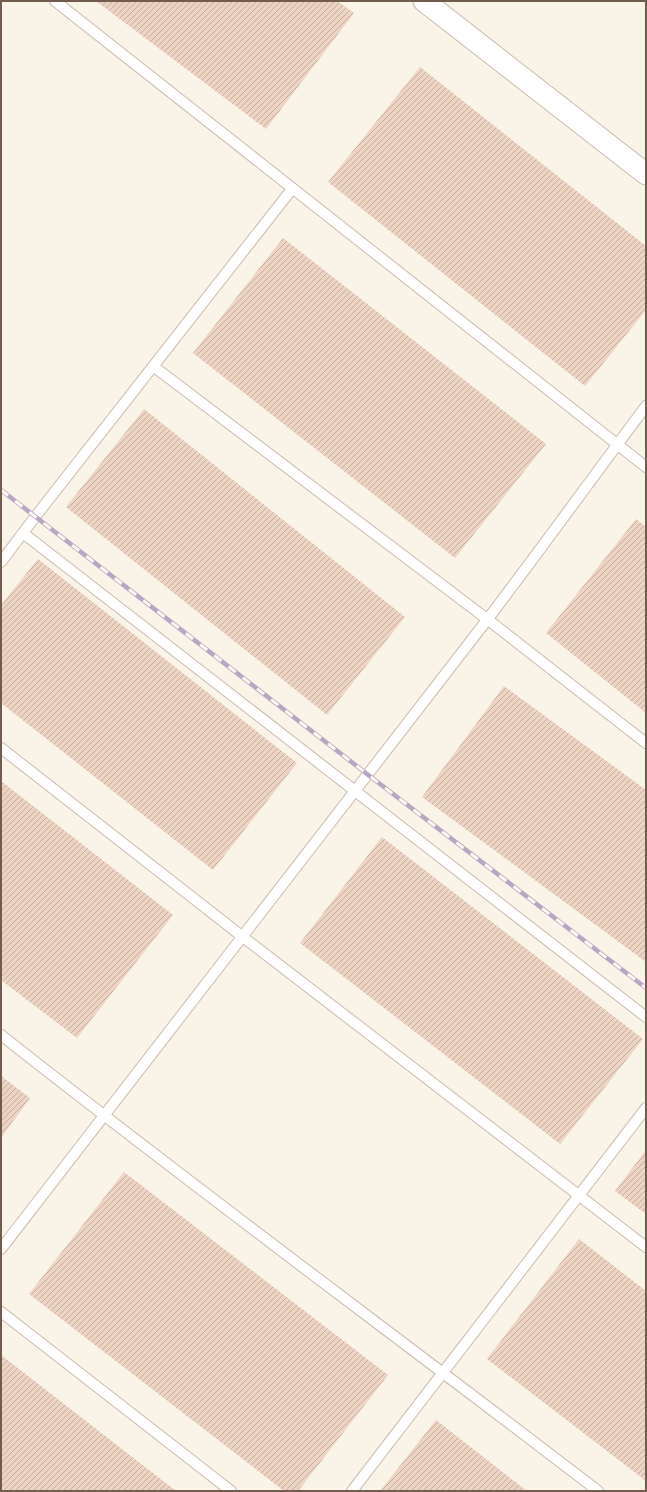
<svg xmlns="http://www.w3.org/2000/svg" width="647" height="1492" viewBox="0 0 647 1492" font-family="'PT Sans',sans-serif">
<defs>
<pattern id="building-hatch" width="6" height="6" patternUnits="userSpaceOnUse"><rect width="6" height="6" fill="#edd4c2"/><path d="M-1 1l2-2M0 6l6-6M5 7l2-2" fill="none" stroke="#c4afa0"/></pattern>
</defs>
<rect width="100%" height="100%" fill="#faf3e8"/>
<path fill="url(#building-hatch)" d="M 96,1 L 337,1 L 354,13 L 266,129 Z
M 420,67 L 646,246 L 646,310 L 585,386 L 328,182 Z
M 283,238 L 546,444 L 455,558 L 193,353 Z
M 144,409 L 405,617 L 327,715 L 66,507 Z
M 636,519 L 646,527 L 646,713 L 546,633 Z
M 38,559 L 297,763 L 213,870 L 1,703 L 1,605 Z
M 504,686 L 646,790 L 646,962 L 422,797 Z
M 1,781 L 173,915 L 77,1038 L 1,980 Z
M 382,837 L 643,1039 L 560,1144 L 300,943 Z
M 1,1076 L 30,1098 L 1,1138 Z
M 646,1150 L 646,1214 L 615,1191 Z
M 124,1172 L 388,1375 L 298,1491 L 284,1491 L 29,1294 Z
M 579,1239 L 646,1291 L 646,1481 L 487,1359 Z
M 1,1355 L 176,1491 L 1,1491 Z
M 436,1420 L 527,1491 L 380,1491 Z"/>
<g fill="none" stroke-linecap="round" stroke-linejoin="round">
<defs>
<path id="service" d="M 55,1 L 646,467
M 153,366 L 487,619 L 646,743
M 23,533 L 646,1017
M 1,562 L 35,517 L 292,189
M 1,748 L 243,937 L 646,1247
M 1,1035 C 197,1190 399,1338 598,1491
M 1,1249 C 162,1038 326,830 487,620 C 541,549 593,477 646,406
M 1,1312 L 231,1491
M 352,1491 L 646,1108"/>
<path id="minor" d="M 424,1 L 646,174"/>
</defs>
<use href="#service" stroke="#cbbcaf" stroke-width="12"/>
<use href="#minor" stroke="#cbbcaf" stroke-width="23"/>
<use href="#service" stroke="#fff" stroke-width="10"/>
<use href="#minor" stroke="#fff" stroke-width="21"/>
<defs>
<path id="rail" d="M 1,490 L 367,774 L 646,988"/>
</defs>
<use href="#rail" stroke="#b7a7c3" stroke-width="4.5"/>
<use href="#rail" stroke="#fdf7ee" stroke-width="3" stroke-dasharray="9" stroke-linecap="butt"/>
</g>
<rect width="647" height="1492" fill="none" stroke="#725c4e" stroke-width="4"/>
</svg>
